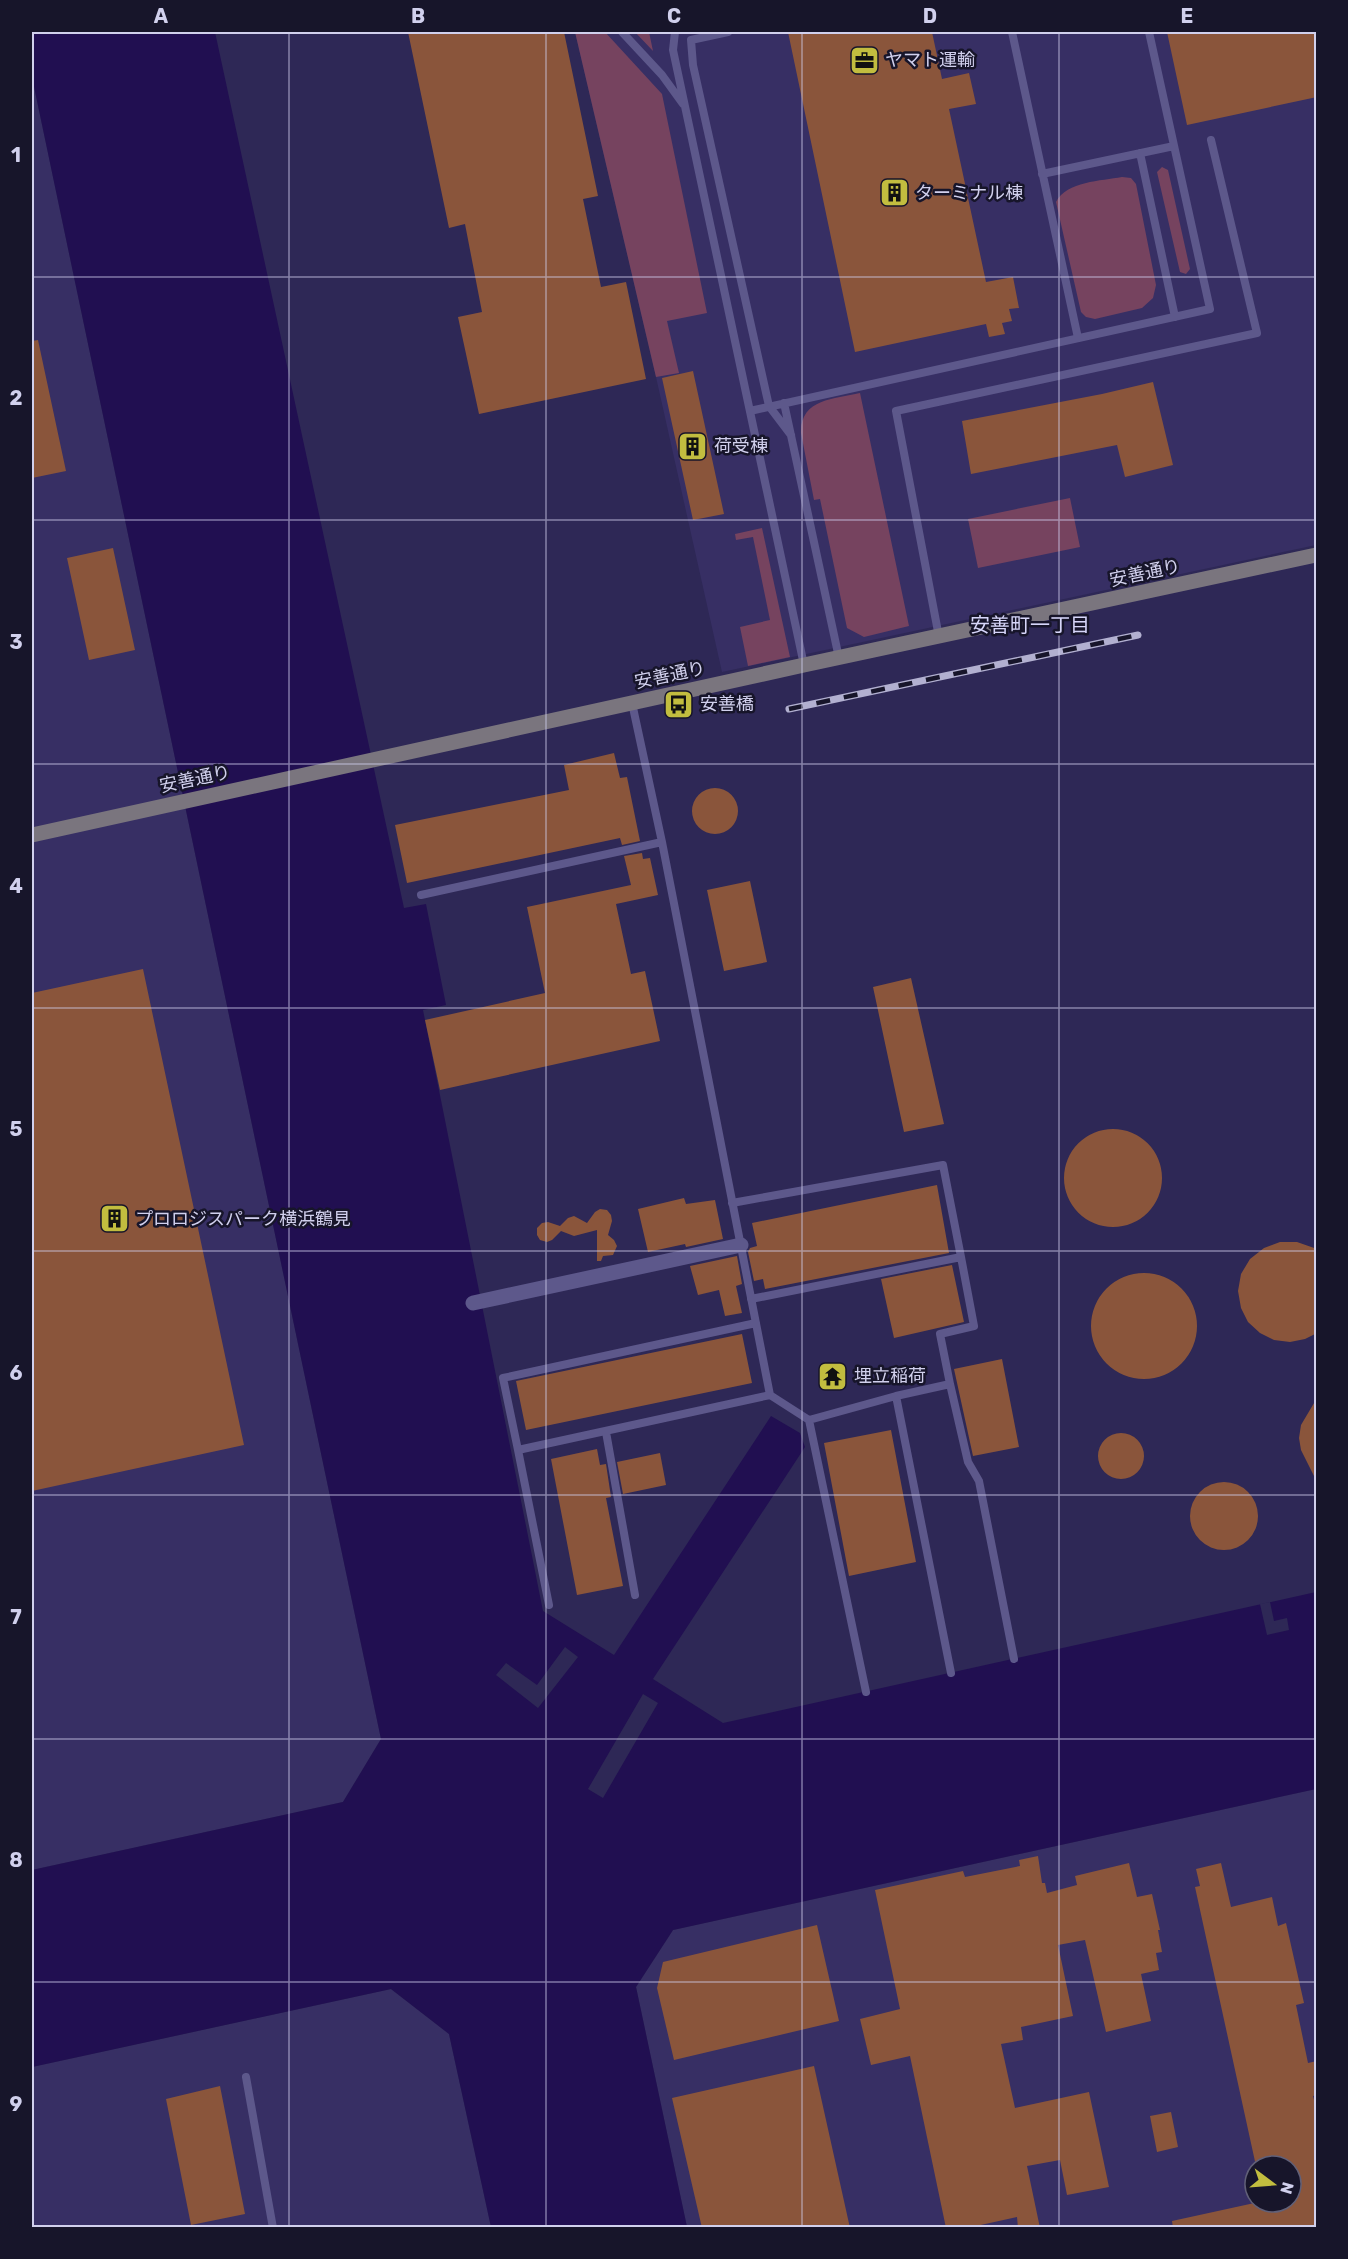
<svg xmlns="http://www.w3.org/2000/svg" width="1348" height="2259" viewBox="0 0 1348 2259" font-family="Rubik,'Noto Sans JP',sans-serif">
<rect width="100%" height="100%" fill="#2e2856"/>
<path fill="#372f64" fill-rule="evenodd" d="M 575,32 L 1316,32 L 1316,545 L 722,672 L 656,377 Z
M 32,77 L 381,1739 L 343,1802 L 32,1870 Z
M 1316,1789 L 1316,2227 L 687,2227 L 636,1987 L 673,1930 ZM 1255,2166 L 1291,2166 L 1291,2202 L 1255,2202 Z
M 391,1989 L 449,2034 L 491,2227 L 32,2227 L 32,2067 Z"/>
<path fill="#76435f" d="M 575,32 L 605,32 L 662,94 L 707,313 L 667,321 L 679,373 L 656,377 Z
M 635,32 L 649,32 L 653,51 Z
M 1162,167 L 1168,170 L 1190,269 L 1186,274 L 1180,272 L 1157,172 Z
M 1122,177 L 1131,178 L 1136,184 L 1156,285 L 1153,298 L 1142,308 L 1095,319 L 1086,317 L 1081,312 L 1056,202 C 1067,181 1101,181 1122,177 Z
M 860,393 L 909,626 L 864,637 L 847,628 L 820,499 L 814,500 L 801,433 C 800,399 834,399 860,393 Z
M 1070,498 L 1080,547 L 978,568 L 968,519 Z
M 762,528 L 790,657 L 748,666 L 740,627 L 770,620 L 753,537 L 736,540 L 735,534 Z"/>
<path fill="#210f51" d="M 32,32 L 215,32 L 404,908 L 426,904 L 446,1005 L 423,1010 L 543,1611 L 614,1655 L 771,1416 L 800,1433 L 805,1447 L 653,1679 L 723,1723 L 1316,1592 L 1316,1789 L 673,1930 L 636,1987 L 687,2227 L 491,2227 L 449,2034 L 391,1989 L 32,2067 L 32,1870 L 343,1802 L 381,1739 L 32,77 Z"/>
<path fill="#2e2856" d="M 1270,1602 L 1274,1621 L 1287,1618 L 1289,1630 L 1267,1635 L 1260,1604 Z
M 565,1647 L 578,1657 L 538,1708 L 496,1675 L 506,1663 L 537,1685 Z
M 643,1694 L 658,1703 L 603,1798 L 588,1789 Z"/>
<path fill="#8a553b" d="M 408,32 L 564,32 L 598,196 L 583,199 L 601,287 L 626,282 L 646,379 L 479,414 L 458,317 L 482,312 L 465,224 L 449,228 Z
M 788,32 L 932,32 L 942,79 L 969,73 L 976,104 L 949,109 L 986,282 L 1013,277 L 1019,308 L 1009,309 L 1012,321 L 1002,323 L 1005,334 L 989,337 L 986,324 L 855,352 Z
M 1167,32 L 1317,32 L 1317,97 L 1187,125 Z
M 38,340 L 66,471 L 32,478 L 32,341 Z
M 693,371 L 724,514 L 693,520 L 662,378 Z
M 1153,382 L 1173,465 L 1125,477 L 1117,445 L 971,474 L 962,421 L 1102,394 Z
M 113,548 L 135,650 L 89,660 L 67,558 Z
M 614,753 L 620,778 L 627,777 L 640,841 L 622,845 L 620,838 L 407,883 L 395,825 L 569,790 L 564,765 Z
M692 811a23 23 0 1 1 46 0a23 23 0 1 1-46 0Z
M 642,853 L 643,859 L 650,858 L 658,895 L 616,904 L 631,974 L 645,971 L 660,1041 L 440,1090 L 425,1020 L 545,993 L 527,907 L 631,885 L 624,856 Z
M 750,881 L 767,962 L 724,971 L 707,890 Z
M 143,969 L 244,1445 L 32,1491 L 32,993 Z
M 911,978 L 944,1124 L 904,1132 L 873,987 Z
M1064 1178a49 49 0 1 1 98 0a49 49 0 1 1-98 0Z
M 937,1185 L 949,1253 L 765,1289 L 763,1279 L 754,1281 L 748,1252 L 750,1248 L 757,1246 L 752,1223 Z
M 684,1198 L 686,1204 L 715,1200 L 723,1239 L 686,1247 L 685,1244 L 648,1252 L 638,1209 Z
M 600,1209 L 607,1210 L 611,1215 L 612,1221 L 608,1235 L 614,1240 L 617,1246 L 613,1255 L 603,1256 L 601,1261 L 597,1261 L 597,1230 L 574,1236 L 561,1231 L 552,1240 L 547,1242 L 540,1240 L 537,1235 L 537,1228 L 542,1223 L 548,1222 L 560,1226 L 568,1218 L 574,1216 L 587,1223 L 595,1212 Z
M 1280,1242 L 1297,1242 L 1317,1249 L 1317,1333 L 1305,1339 L 1290,1342 L 1274,1340 L 1260,1333 L 1248,1322 L 1241,1308 L 1238,1291 L 1241,1274 L 1250,1259 L 1264,1248 Z
M 737,1256 L 742,1284 L 736,1286 L 742,1313 L 725,1316 L 719,1290 L 698,1295 L 690,1266 Z
M 952,1265 L 964,1322 L 894,1338 L 881,1279 Z
M1091 1326a53 53 0 1 1 106 0a53 53 0 1 1-106 0Z
M 742,1334 L 752,1383 L 526,1430 L 516,1381 Z
M 1002,1359 L 1019,1447 L 973,1456 L 954,1369 Z
M 1317,1398 L 1317,1482 L 1301,1450 L 1299,1438 L 1301,1425 Z
M 891,1430 L 916,1562 L 849,1576 L 824,1443 Z
M1098 1456a23 23 0 1 1 46 0a23 23 0 1 1-46 0Z
M 597,1449 L 600,1465 L 606,1464 L 611,1497 L 606,1498 L 623,1586 L 577,1595 L 551,1459 Z
M 660,1453 L 666,1485 L 623,1494 L 617,1462 Z
M1190 1516a34 34 0 1 1 68 0a34 34 0 1 1-68 0Z
M 1038,1856 L 1042,1883 L 1045,1883 L 1047,1893 L 1077,1885 L 1075,1876 L 1129,1863 L 1137,1897 L 1152,1894 L 1160,1930 L 1158,1930 L 1162,1952 L 1156,1953 L 1159,1970 L 1141,1974 L 1151,2021 L 1106,2032 L 1085,1940 L 1058,1945 L 1073,2016 L 1021,2027 L 1023,2040 L 1001,2044 L 1015,2108 L 1089,2092 L 1109,2187 L 1067,2195 L 1060,2160 L 1027,2166 L 1040,2228 L 1018,2228 L 1017,2217 L 967,2228 L 946,2228 L 910,2056 L 871,2065 L 860,2019 L 900,2009 L 875,1890 L 963,1871 L 965,1877 L 1020,1866 L 1019,1860 Z
M 1221,1863 L 1231,1907 L 1272,1897 L 1278,1926 L 1286,1923 L 1304,2003 L 1296,2005 L 1308,2063 L 1317,2061 L 1317,2095 L 1313,2096 L 1317,2111 L 1317,2228 L 1173,2228 L 1172,2221 L 1259,2202 L 1291,2202 L 1291,2166 L 1256,2166 L 1195,1887 L 1200,1886 L 1196,1869 Z
M 817,1925 L 839,2021 L 674,2060 L 657,1988 L 663,1962 Z
M 814,2066 L 850,2228 L 702,2228 L 672,2098 Z
M 220,2086 L 245,2214 L 191,2225 L 166,2099 Z
M 1171,2112 L 1178,2147 L 1157,2152 L 1150,2116 Z"/>
<g fill="none" stroke-linecap="round" stroke-linejoin="round">
<path stroke="#5d588b" stroke-width="8" d="M 622,32 L 662,75 L 683,104
M 675,32 L 673,50 L 804,665
M 728,32 L 691,40 L 693,65 L 769,406 L 791,435
M 1012,32 L 1078,338
M 1140,153 L 1175,317
M 1042,174 L 1174,146
M 784,403 L 839,658
M 750,411 L 1210,309 L 1149,32
M 939,637 L 896,411 L 1257,333 L 1211,140
M 632,703 L 662,842 L 770,1395
M 421,895 L 662,842
M 732,1203 L 943,1165 L 961,1257 L 751,1299
M 950,1384 L 940,1334 L 974,1326 L 961,1257
M 896,1396 L 951,1673
M 809,1420 L 866,1692
M 606,1432 L 635,1595
M 518,1450 L 503,1378 L 756,1323
M 549,1605 L 518,1450 L 770,1395 L 809,1420 L 896,1396 L 950,1384 L 968,1462 L 979,1481 L 1014,1659
M 246,2077 L 273,2228"/>
<path stroke="#5d588b" stroke-width="15" d="M 473,1303 L 741,1245"/>
<path stroke="#7a757e" stroke-width="15" d="M 32,835 L 804,665 L 1316,555"/>
<defs>
<path id="rail" d="M 789,709 L 1138,635"/>
</defs>
<use href="#rail" stroke="#b2b0d0" stroke-width="7"/>
<use href="#rail" stroke="#17152a" stroke-width="4.5" stroke-dasharray="14" stroke-linecap="butt"/>
</g>
<path fill="none" stroke="#d1d0ed" stroke-width="1.5" stroke-opacity="0.55" d="M 289,32 L 289,2228M 546,32 L 546,2228M 802,32 L 802,2228M 1059,32 L 1059,2228M 32,277 L 1316,277M 32,520 L 1316,520M 32,764 L 1316,764M 32,1008 L 1316,1008M 32,1251 L 1316,1251M 32,1495 L 1316,1495M 32,1739 L 1316,1739M 32,1982 L 1316,1982"/>
<defs>
<symbol id="office-square" viewBox="-11 -11 22 22"><rect x="-9" y="-9" width="18" height="18" rx="4" fill="#c2bd3f" stroke="#17152a"/><path d="M-6-3h4V-5.5h4V-3h4V5H-6ZM-1-4.5V-3h2v-1.5ZM-6 0V1H6V0Z" fill="#111"/></symbol>
<symbol id="building-square" viewBox="-11 -11 22 22"><rect x="-9" y="-9" width="18" height="18" rx="4" fill="#c2bd3f" stroke="#17152a"/><path d="M-4-6H4V6H1V3H-1V6H-4ZM-2.5-4.3h1.7v1.8h-1.7ZM.8-4.3h1.7v1.8H.8ZM-2.5-1h1.7V.8h-1.7ZM.8-1h1.7V.8H.8Z" fill="#111"/></symbol>
<symbol id="bus-square" viewBox="-11 -11 22 22"><rect x="-9" y="-9" width="18" height="18" rx="4" fill="#c2bd3f" stroke="#17152a"/><path d="M-5-6H5V4H4V6H2V4H-2V6H-4V4H-5ZM-3.5-4V0h7V-4ZM-3.5 1.2v1.5H-2V1.2ZM2 1.2v1.5H3.5V1.2Z" fill="#111"/></symbol>
<symbol id="temple-square" viewBox="-11 -11 22 22"><rect x="-9" y="-9" width="18" height="18" rx="4" fill="#c2bd3f" stroke="#17152a"/><path d="M0-6L5-2H3V0L6.5 2.5H4V6H1.5V3h-3V6H-4V2.5H-6.5L-3 0V-2H-5Z" fill="#111"/></symbol>
</defs>
<g fill-rule="evenodd">
<use href="#office-square" x="848" y="44" width="33" height="33"/>
<use href="#building-square" x="878" y="176" width="33" height="33"/>
<use href="#building-square" x="676" y="430" width="33" height="33"/>
<use href="#bus-square" x="662" y="688" width="33" height="33"/>
<use href="#building-square" x="98" y="1202" width="33" height="33"/>
<use href="#temple-square" x="816" y="1360" width="33" height="33"/>
</g>
<g text-anchor="middle" dominant-baseline="central" stroke-width="5" stroke-linejoin="round" paint-order="stroke">
<g font-size="18" fill="#d1d0ed" stroke="#17152a" text-anchor="start">
<text x="885" y="60">ヤマト運輸</text>
<text x="915" y="193">ターミナル棟</text>
<text x="714" y="446">荷受棟</text>
<text x="700" y="704">安善橋</text>
<text x="135" y="1219">プロロジスパーク横浜鶴見</text>
<text x="854" y="1376">埋立稲荷</text>
</g>
<g font-size="18" fill="#d1d0ed" stroke="#17152a">
<text transform="translate(1145 573) rotate(-12)">安善通り</text>
<text transform="translate(670 675) rotate(-12)">安善通り</text>
<text transform="translate(195 779) rotate(-12)">安善通り</text>
</g>
<g font-size="20" fill="#d7d6fa" stroke="#17152a">
<text x="1030" y="625">安善町一丁目</text>
</g>
</g>
<rect width="1348" height="2259" fill="none" stroke="#17152a" stroke-width="66"/>
<g transform="translate(1273 2184) rotate(106)"><circle r="28" fill="#17152a" stroke="#616078" stroke-width="1.5"/>
<path d="M0-4.5L10 22L0 15L-10 22Z" fill="#c2bd3f"/>
<text y="-9" font-size="16" font-weight="bold" text-anchor="middle" fill="#d1d0ed">N</text>
</g>
<rect x="33" y="33" width="1282" height="2193" fill="none" stroke="#d1d0ed" stroke-width="2"/>
<g font-size="20" text-anchor="middle" font-weight="bold" fill="#d1d0ed">
<text x="161" y="23">A</text>
<text x="418" y="23">B</text>
<text x="674" y="23">C</text>
<text x="930" y="23">D</text>
<text x="1187" y="23">E</text>
<text x="16" y="162">1</text>
<text x="16" y="405">2</text>
<text x="16" y="649">3</text>
<text x="16" y="893">4</text>
<text x="16" y="1136">5</text>
<text x="16" y="1380">6</text>
<text x="16" y="1624">7</text>
<text x="16" y="1867">8</text>
<text x="16" y="2111">9</text>
</g>
</svg>
